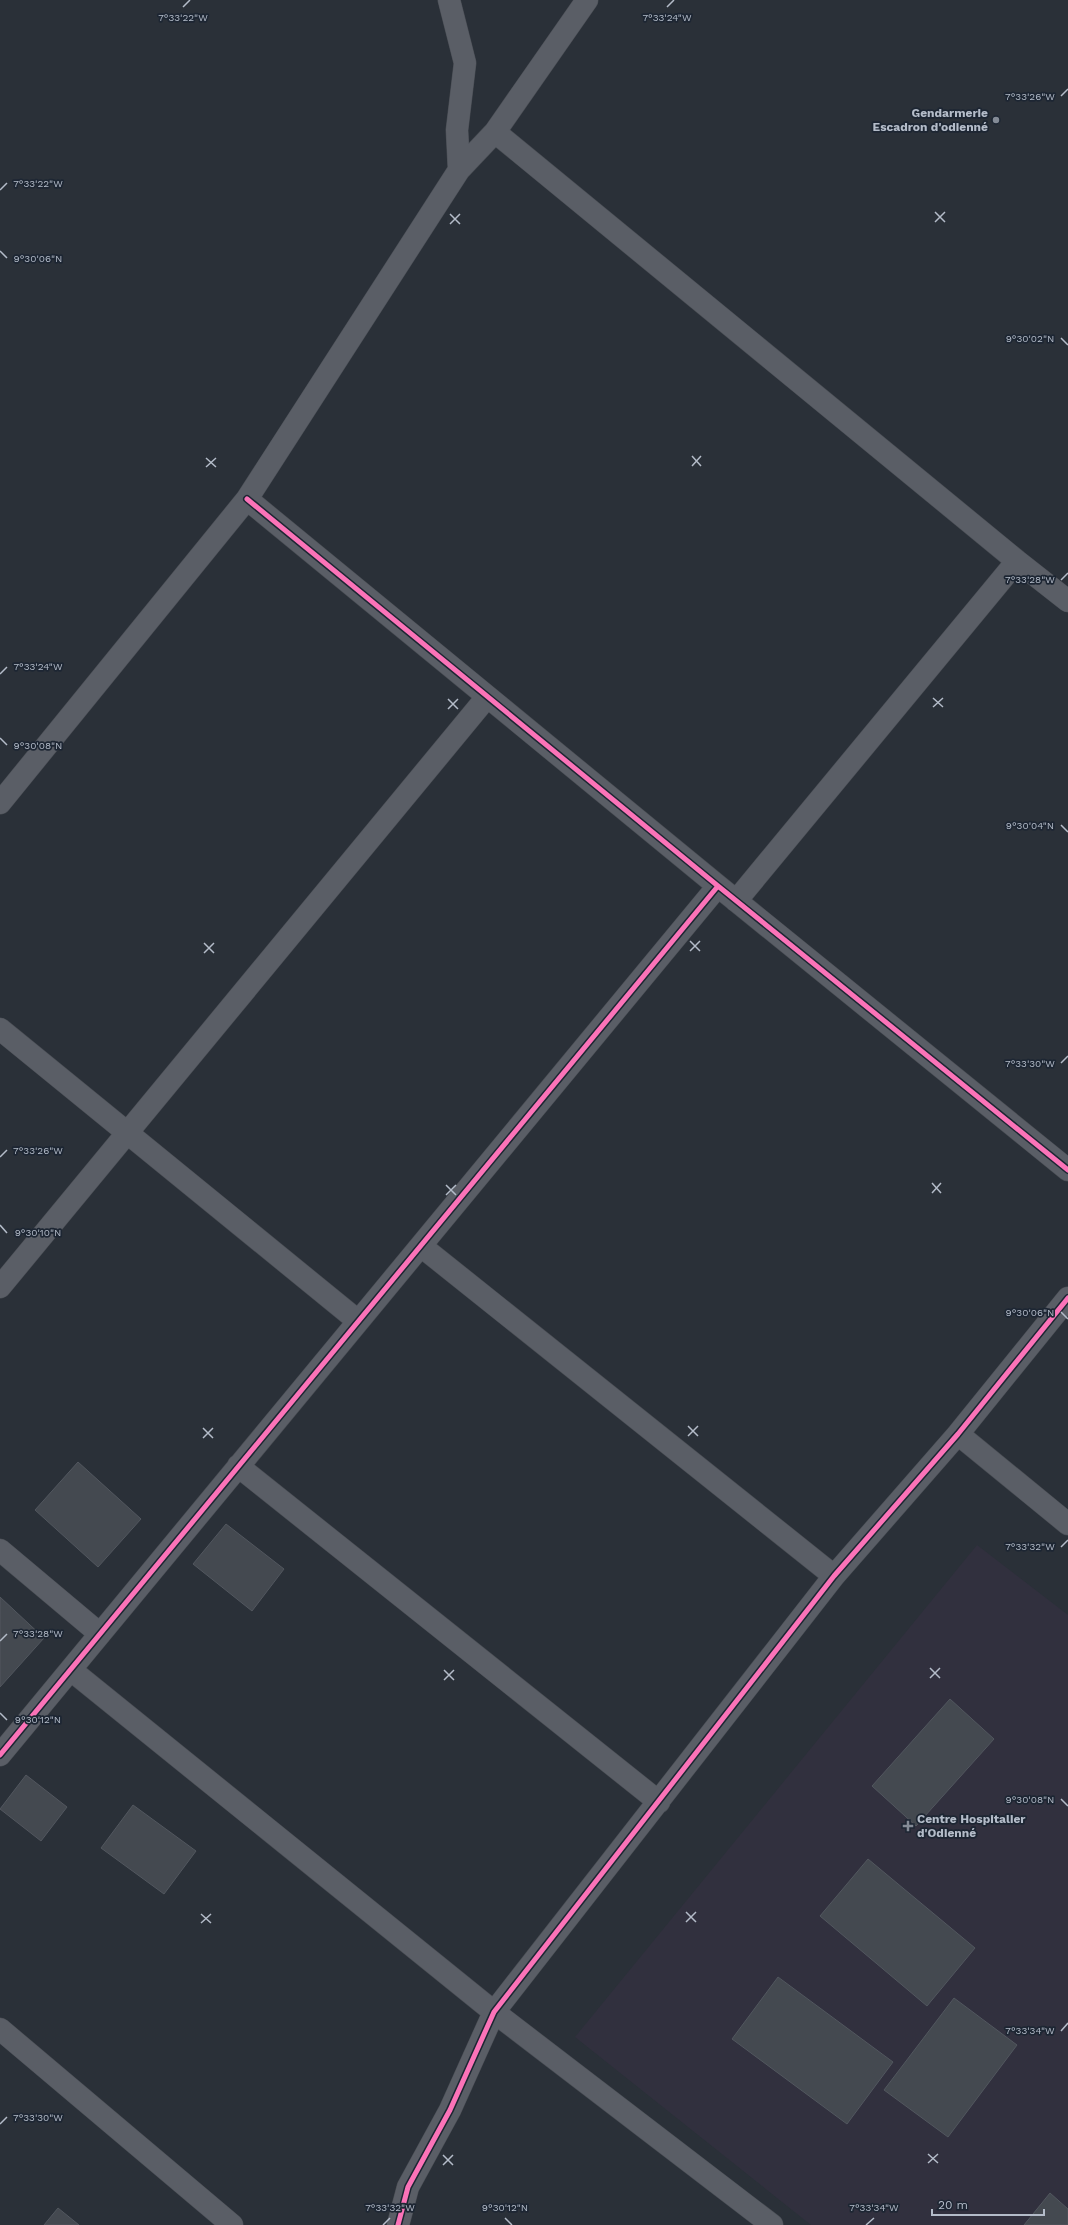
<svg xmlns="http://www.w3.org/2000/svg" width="1068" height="2225" viewBox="0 0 1068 2225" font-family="'Work Sans',sans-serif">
<rect width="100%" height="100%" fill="#2a3038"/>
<path fill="#31303e" d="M 977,1545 L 1068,1615 L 1068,2225 L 811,2225 L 575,2037 Z"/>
<path fill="#444950" stroke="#52575f" d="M 78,1462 L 141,1519 L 98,1567 L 35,1510 Z
M 226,1524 L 284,1569 L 252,1611 L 193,1564 Z
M 0,1597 L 44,1638 L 0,1687 Z
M 950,1699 L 994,1739 L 916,1826 L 872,1786 Z
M 26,1775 L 67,1807 L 41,1841 L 0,1809 Z
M 133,1805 L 196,1851 L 164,1894 L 101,1848 Z
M 868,1859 L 975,1948 L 927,2006 L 820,1916 Z
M 778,1977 L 893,2062 L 847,2124 L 732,2039 Z
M 954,1998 L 1017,2045 L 948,2137 L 884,2090 Z
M 1050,2193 L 1068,2209 L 1068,2225 L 1024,2225 Z
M 58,2208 L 79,2225 L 44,2225 Z"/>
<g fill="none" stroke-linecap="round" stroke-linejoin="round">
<defs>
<path id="minor" d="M 449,0 L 465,63 L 457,130 L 459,170
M 495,132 L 1017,561 L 1068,601
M 247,499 L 718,886 L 1068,1170
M 0,803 L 247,499 L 459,170 L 495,132 L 587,0
M 736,901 L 1017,561
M 0,1029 L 358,1321
M 421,1246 L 834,1576
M 0,1287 L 487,697
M 958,1434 L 1068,1524
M 238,1466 L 659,1802
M 0,1550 L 100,1634
M 71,1670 L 494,2012 L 772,2225
M 0,1755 L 718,886
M 0,2029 L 232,2225
M 398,2225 L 408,2187 L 450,2110 L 494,2012 L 834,1576 L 958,1434 L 1068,1298"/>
</defs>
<use href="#minor" stroke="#484c53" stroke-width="23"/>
<use href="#minor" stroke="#5a5e66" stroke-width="22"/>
<defs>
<path id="cycleway" d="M 247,499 L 718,886 L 1068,1170
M 0,1755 L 718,886
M 398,2225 L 408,2187 L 450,2110 L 494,2012 L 834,1576 L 958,1434 L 1068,1298"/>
</defs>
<use href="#cycleway" stroke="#1d2633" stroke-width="8"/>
<use href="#cycleway" stroke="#fb73b8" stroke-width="5"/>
</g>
<path fill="none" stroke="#b4bcc9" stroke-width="1.5" d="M 183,7 L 190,0M 667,7 L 674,0M 1061,96 L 1068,89M 0,190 L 7,183M 935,212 L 945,222M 450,214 L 460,224M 935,222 L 945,212M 450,224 L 460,214M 0,251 L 7,258M 1061,338 L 1068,345M 692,456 L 701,466M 206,458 L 216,467M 692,466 L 701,456M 206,467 L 216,458M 1061,580 L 1068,573M 0,674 L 7,667M 933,698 L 943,707M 448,699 L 458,709M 933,707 L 943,698M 448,709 L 458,699M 0,738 L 7,745M 1061,825 L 1068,832M 690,941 L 700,951M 204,943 L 214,953M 690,951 L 700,941M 204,953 L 214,943M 1061,1063 L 1068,1056M 0,1157 L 7,1150M 932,1183 L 941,1193M 446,1185 L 456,1195M 932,1193 L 941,1183M 446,1195 L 456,1185M 0,1225 L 7,1233M 1061,1312 L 1068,1319M 688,1426 L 698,1436M 203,1428 L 213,1438M 688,1436 L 698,1426M 203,1438 L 213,1428M 1061,1547 L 1068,1540M 0,1641 L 7,1634M 930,1668 L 940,1678M 444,1670 L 454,1680M 930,1678 L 940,1668M 444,1680 L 454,1670M 0,1713 L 7,1720M 1061,1799 L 1068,1806M 686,1912 L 696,1922M 201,1914 L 211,1923M 686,1922 L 696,1912M 201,1923 L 211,1914M 1061,2031 L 1068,2023M 0,2124 L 7,2117M 928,2154 L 938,2163M 443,2155 L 453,2165M 928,2163 L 938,2154M 443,2165 L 453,2155M 505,2218 L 512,2225M 383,2225 L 390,2218M 866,2225 L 874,2218"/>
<g fill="#848b96" stroke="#1d2633" stroke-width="1.5">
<circle cx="996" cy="120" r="4"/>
<path d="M906 1820h4v4h4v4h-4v4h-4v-4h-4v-4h4z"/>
</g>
<g text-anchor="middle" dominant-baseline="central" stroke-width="3.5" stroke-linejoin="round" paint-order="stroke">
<g font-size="12" font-weight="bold" fill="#b4bcc9" stroke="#1d2633" text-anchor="end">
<text x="988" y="113">Gendarmerie<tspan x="988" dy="14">Escadron d'odienné</tspan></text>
<text x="917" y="1819" text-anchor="start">Centre Hospitalier<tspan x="917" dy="14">d'Odienné</tspan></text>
</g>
</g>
<g font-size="10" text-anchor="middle" fill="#b4bcc9" stroke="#1d2633" stroke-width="3.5" stroke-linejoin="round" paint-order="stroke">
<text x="183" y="21">7°33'22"W</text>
<text x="667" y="21">7°33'24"W</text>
<text x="1030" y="100">7°33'26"W</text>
<text x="38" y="187">7°33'22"W</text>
<text x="38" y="262">9°30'06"N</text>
<text x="1030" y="342">9°30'02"N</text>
<text x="1030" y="583">7°33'28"W</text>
<text x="38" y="670">7°33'24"W</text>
<text x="38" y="749">9°30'08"N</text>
<text x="1030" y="829">9°30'04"N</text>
<text x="1030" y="1067">7°33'30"W</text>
<text x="38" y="1154">7°33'26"W</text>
<text x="38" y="1236">9°30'10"N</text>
<text x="1030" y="1316">9°30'06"N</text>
<text x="1030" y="1550">7°33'32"W</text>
<text x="38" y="1637">7°33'28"W</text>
<text x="38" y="1723">9°30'12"N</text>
<text x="1030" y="1803">9°30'08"N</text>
<text x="1030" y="2034">7°33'34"W</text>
<text x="38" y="2121">7°33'30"W</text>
<text x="390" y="2211">7°33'32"W</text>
<text x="505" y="2211">9°30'12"N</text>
<text x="874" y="2211">7°33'34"W</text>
</g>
<path d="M932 2209v6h112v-6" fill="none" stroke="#b4bcc9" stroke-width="2"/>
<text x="938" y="2209" font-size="12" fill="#b4bcc9" stroke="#1d2633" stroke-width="3" paint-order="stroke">20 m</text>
</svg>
